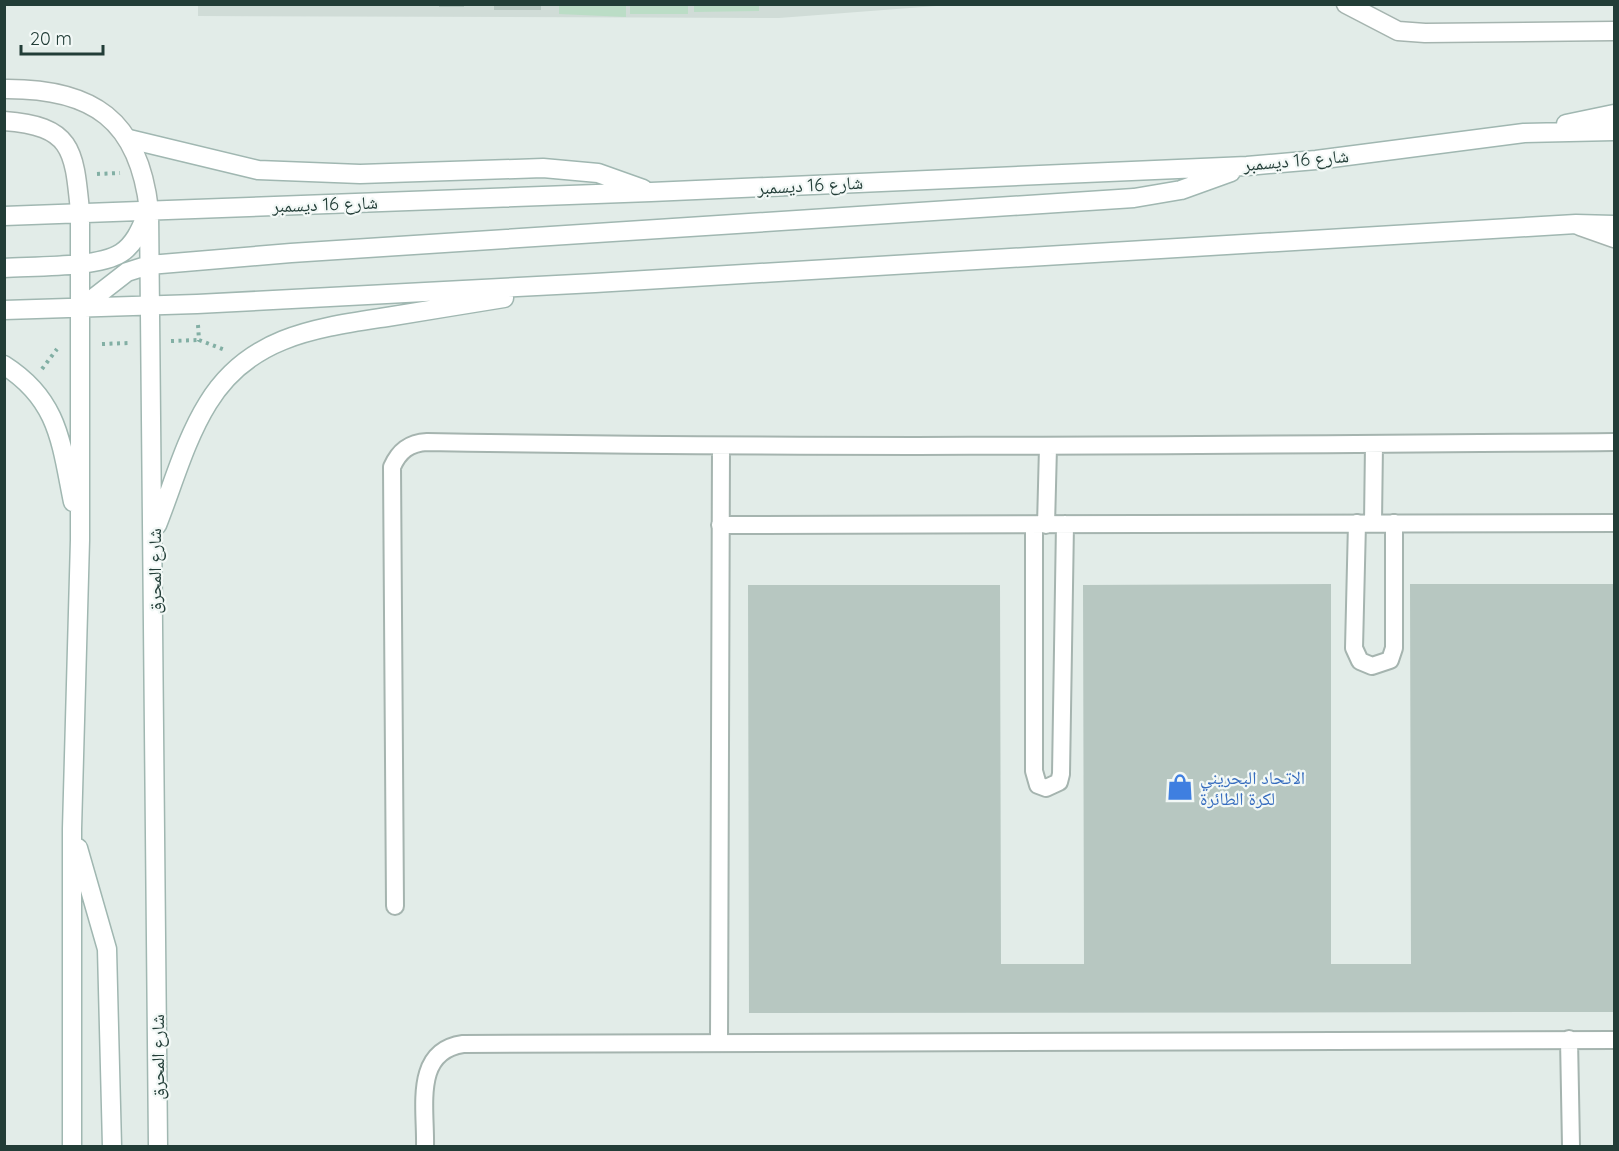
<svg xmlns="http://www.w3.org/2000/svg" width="1619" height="1151" viewBox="0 0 1619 1151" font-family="Quicksand,'Noto Naskh Arabic',sans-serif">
<rect width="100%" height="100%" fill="#e2ece8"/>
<path fill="#d0dcd7" d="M 198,5 L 949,5 L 779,18 L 198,16 Z"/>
<path fill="#bbddc6" d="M 559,5 L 626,5 L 626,17 L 559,14 Z
M 630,5 L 688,5 L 688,14 L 630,14 Z
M 694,5 L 759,5 L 759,11 L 694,12 Z"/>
<path fill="#b7c7c1" d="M 439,4 L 464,4 L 464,7 L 439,7 Z
M 494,4 L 541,4 L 541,10 L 494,10 Z
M 1331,584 L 1331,964 L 1411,964 L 1410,584 L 1614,584 L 1614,1012 L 749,1013 L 748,585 L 1000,585 L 1001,964 L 1084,964 L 1083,585 Z"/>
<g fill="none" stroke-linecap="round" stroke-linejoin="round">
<defs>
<path id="service" d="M 1357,523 L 1354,648 L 1360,661 L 1372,666 L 1390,660 L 1394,648 L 1394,523
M 1373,523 L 1374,444
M 720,525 L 1614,523
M 1034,525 L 1034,771 L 1038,785 L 1046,788 L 1059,782 L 1061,774 L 1065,524
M 1046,525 L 1048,447
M 395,906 L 392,467 C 399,451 409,443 427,442 C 823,449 1218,445 1614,442
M 1569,1039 L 1571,1146
M 719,1042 L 721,447
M 425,1146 C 426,1108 413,1051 463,1044 L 1614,1040"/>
<path id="minor" d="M 1346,4 L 1398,31 L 1425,33 L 1614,31
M 1580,226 L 1614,238"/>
<path id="tertiary" d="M 4,89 C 93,88 139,120 149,210
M 4,121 C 73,126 74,150 80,211"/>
<path id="secondary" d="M 1566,124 L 1614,114
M 129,139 L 258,170 L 360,174 L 543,168 L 598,173 L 643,189
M 149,210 L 158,1146
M 4,216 L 651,192 L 1247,166 L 1316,160 L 1524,133 L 1614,131
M 4,268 C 33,266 98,268 121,253 C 135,244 141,228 147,214
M 82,307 L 127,272 L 149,265 L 291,253 L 1134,198 L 1181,190 L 1231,172
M 4,310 L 197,304 L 595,283 L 1576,224 L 1614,225
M 4,365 C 59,400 61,443 73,502
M 157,525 C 173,485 185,440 208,403 C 249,336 316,328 387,317 C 426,311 465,304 504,298
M 78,848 L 107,949 L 112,1146
M 72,1146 L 72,829 L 80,540 L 80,211"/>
</defs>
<use href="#service" stroke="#a5b4af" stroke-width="20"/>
<use href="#minor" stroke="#a5b4af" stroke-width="21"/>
<use href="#tertiary" stroke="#a5b4af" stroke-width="21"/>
<use href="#secondary" stroke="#a0b7b1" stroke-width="21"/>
<path stroke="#82afa4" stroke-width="4" stroke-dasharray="3 4.5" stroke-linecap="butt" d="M 97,174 L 120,173
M 198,325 L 199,340 L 225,350
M 171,341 L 199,340
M 102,344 L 128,343
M 42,369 L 57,349"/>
<use href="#service" stroke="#fff" stroke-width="16"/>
<use href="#minor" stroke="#fff" stroke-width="18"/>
<use href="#tertiary" stroke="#fff" stroke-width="18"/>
<use href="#secondary" stroke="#fff" stroke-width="18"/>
</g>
<defs>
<symbol id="shop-bare" viewBox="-9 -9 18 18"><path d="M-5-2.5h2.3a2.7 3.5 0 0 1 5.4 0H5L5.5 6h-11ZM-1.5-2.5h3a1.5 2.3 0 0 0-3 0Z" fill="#3f7fe0" stroke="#f2f8f6" stroke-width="2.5" paint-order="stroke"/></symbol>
</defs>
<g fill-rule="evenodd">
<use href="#shop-bare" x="1161" y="768" width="38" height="38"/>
</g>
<g text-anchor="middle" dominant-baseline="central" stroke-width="4.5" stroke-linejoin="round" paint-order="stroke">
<g font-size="18" fill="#223d37" stroke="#f2f8f6">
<text transform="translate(1296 160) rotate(-5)">شارع 16 ديسمبر</text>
<text transform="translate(810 185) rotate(-3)">شارع 16 ديسمبر</text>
<text transform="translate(325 204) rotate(-2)">شارع 16 ديسمبر</text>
<text transform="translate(154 571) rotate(-90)">شارع المحرق</text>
<text transform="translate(157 1057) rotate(-90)">شارع المحرق</text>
</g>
<g font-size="18" fill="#366cbe" stroke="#f2f8f6" text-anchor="start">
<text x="1200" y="777">الاتحاد البحريني<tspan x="1200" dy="21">لكرة الطائرة</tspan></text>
</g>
</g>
<rect width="1619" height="1151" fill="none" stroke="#223d37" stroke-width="12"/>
<path d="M21 45v9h82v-9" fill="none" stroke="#223d37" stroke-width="3"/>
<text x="30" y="45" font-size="18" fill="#223d37" stroke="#f2f8f6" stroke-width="4.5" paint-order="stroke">20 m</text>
</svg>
